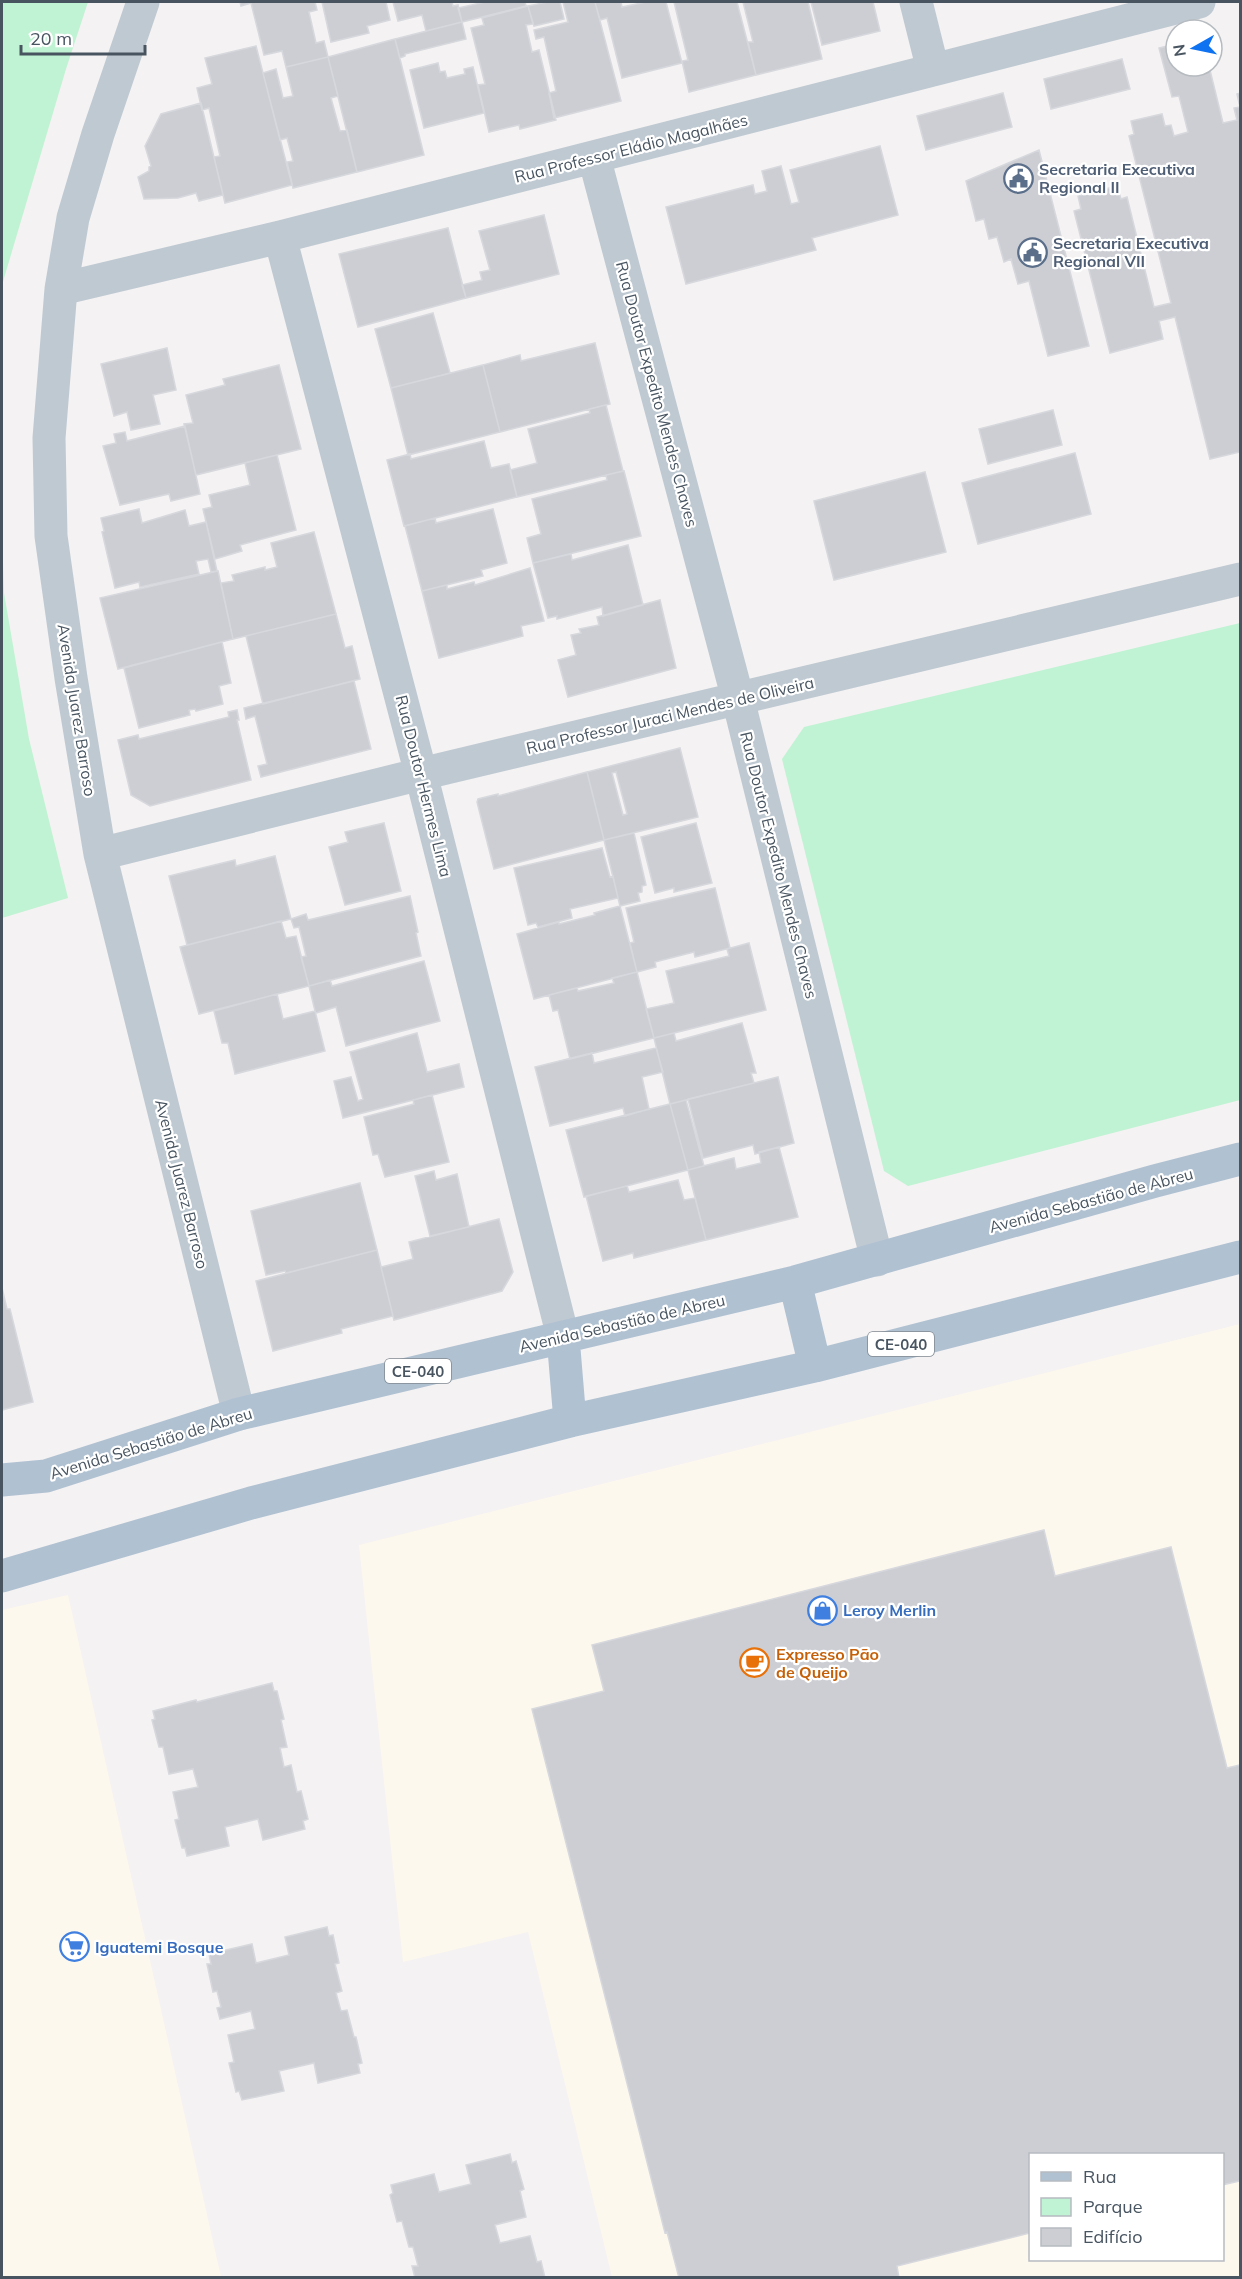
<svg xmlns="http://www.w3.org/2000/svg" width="1242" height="2279" viewBox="0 0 1242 2279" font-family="Mulish,sans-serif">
<rect width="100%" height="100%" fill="#f4f2f2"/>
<path fill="#fdf8ed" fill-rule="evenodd" d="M 1240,1324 L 1240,2277 L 612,2277 L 528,1932 L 403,1962 L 359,1545 ZM 1030,2154 L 1222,2154 L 1222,2260 L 1030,2260 Z
M 68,1595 L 73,1617 L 221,2277 L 2,2277 L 2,1610 Z"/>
<path fill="#bff3d3" d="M 2,2 L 88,2 L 66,69 L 2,285 L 2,299 Z
M 2,533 L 4,593 L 29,739 L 68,898 L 2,918 Z
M 1240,623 L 1240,1100 L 908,1186 L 884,1171 L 782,759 L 804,727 Z"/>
<path fill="#ccced4" stroke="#d6d8dd" stroke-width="1.5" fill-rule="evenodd" d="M 240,2 L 315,2 L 317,10 L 309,12 L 316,43 L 324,41 L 328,57 L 286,67 L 282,51 L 264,55 L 251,3 L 241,6 Z
M 322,2 L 386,2 L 390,20 L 367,26 L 369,33 L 331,42 Z
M 393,2 L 452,2 L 453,6 L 458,5 L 462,22 L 426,31 L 422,15 L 398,21 Z
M 485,2 L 525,2 L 526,6 L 462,22 L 458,8 Z
M 547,2 L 560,2 L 564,19 L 534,26 L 528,6 Z
M 563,2 L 595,2 L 621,101 L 554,118 L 549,93 L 556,91 L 544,37 L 536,39 L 534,30 L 568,22 Z
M 595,2 L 621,2 L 622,7 L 646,2 L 666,2 L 682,63 L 622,78 L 607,18 L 600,20 Z
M 674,2 L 737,2 L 756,75 L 689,92 L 682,61 L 688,60 Z
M 743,2 L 808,2 L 822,59 L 756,75 L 748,42 L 753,42 Z
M 811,2 L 873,2 L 880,31 L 822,45 Z
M 528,6 L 533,24 L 526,25 L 532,52 L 539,50 L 556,120 L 520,129 L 519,125 L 489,132 L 478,85 L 485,84 L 471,28 L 484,25 L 482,18 Z
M 462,22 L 466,39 L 405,54 L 405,56 L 400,58 L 395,39 Z
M 395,39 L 424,155 L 357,172 L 328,57 Z
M 1176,44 L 1176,66 L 1209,66 L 1223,123 L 1237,120 L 1234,108 L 1240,107 L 1237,94 L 1240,93 L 1240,452 L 1210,459 L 1175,317 L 1159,321 L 1163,339 L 1110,353 L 1074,211 L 1081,209 L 1078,196 L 1117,186 L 1121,199 L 1127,197 L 1154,307 L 1171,303 L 1129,136 L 1134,134 L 1131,121 L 1162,114 L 1165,126 L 1171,125 L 1174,136 L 1188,132 L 1179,96 L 1172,97 L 1159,48 Z
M 256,46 L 292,185 L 225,203 L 214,157 L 220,156 L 209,108 L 202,110 L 197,88 L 212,84 L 205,58 Z
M 328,57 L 338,96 L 331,98 L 340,131 L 347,130 L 357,172 L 293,188 L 287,162 L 293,161 L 287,138 L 280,140 L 263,73 L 276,69 L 283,98 L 293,96 L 286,67 Z
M 1122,59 L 1130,89 L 1051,109 L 1044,79 Z
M 438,63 L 440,72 L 445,71 L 447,78 L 465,74 L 464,69 L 473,67 L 484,113 L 424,128 L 410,70 Z
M 1003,93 L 1012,127 L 926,150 L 917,116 Z
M 201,103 L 223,195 L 199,201 L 196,193 L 178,198 L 144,199 L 138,177 L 149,171 L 149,167 L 151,166 L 145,146 L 161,114 Z
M 880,146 L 898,215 L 812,238 L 816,250 L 686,284 L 666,207 L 753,185 L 755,194 L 767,191 L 762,171 L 781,166 L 791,204 L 799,202 L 790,170 Z
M 1039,150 L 1089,346 L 1048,356 L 1029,281 L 1018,284 L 1011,259 L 1004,262 L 997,237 L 989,239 L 984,219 L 976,221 L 966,181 Z
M 544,215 L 559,274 L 466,298 L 462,285 L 482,280 L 480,272 L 490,270 L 479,231 Z
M 448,228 L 466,298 L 358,327 L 339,254 Z
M 433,313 L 450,373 L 391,388 L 375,329 Z
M 595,343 L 610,404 L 500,432 L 483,365 L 520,355 L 521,361 Z
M 167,348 L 176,390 L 153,395 L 160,424 L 131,430 L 127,412 L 114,416 L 101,364 Z
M 279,365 L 301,449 L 196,475 L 184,424 L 193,423 L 186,395 L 225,385 L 223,379 Z
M 483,365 L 500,432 L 408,455 L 391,388 Z
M 606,405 L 623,471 L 517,497 L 510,470 L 537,463 L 528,429 L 590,413 L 589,409 Z
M 1053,410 L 1062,445 L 988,464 L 979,429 Z
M 185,426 L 200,494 L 171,501 L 169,494 L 120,505 L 103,446 L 116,443 L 114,434 L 125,432 L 127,441 Z
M 484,441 L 491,468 L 509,464 L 517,497 L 404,526 L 387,460 L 410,454 L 411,459 Z
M 1075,453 L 1091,514 L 978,544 L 962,483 Z
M 277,455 L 296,530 L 240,545 L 242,551 L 215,559 L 203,509 L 212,507 L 209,495 L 250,485 L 245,463 Z
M 624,471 L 641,536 L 533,563 L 527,538 L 541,534 L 532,499 L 607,480 L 606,475 Z
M 925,472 L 946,552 L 834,580 L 814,501 Z
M 139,509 L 142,523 L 185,510 L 189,526 L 206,522 L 217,571 L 211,572 L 208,559 L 196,561 L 199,574 L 140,587 L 139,582 L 115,588 L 102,532 L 104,531 L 101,518 Z
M 493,509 L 507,563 L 481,570 L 483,576 L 422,591 L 405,526 L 435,518 L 436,523 Z
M 314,532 L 336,614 L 233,639 L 221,583 L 234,581 L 232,575 L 265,567 L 265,570 L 277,567 L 271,543 Z
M 628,545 L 643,605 L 603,616 L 602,607 L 557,619 L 557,616 L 548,618 L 533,563 L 571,554 L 572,560 Z
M 530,568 L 544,621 L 521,626 L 523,636 L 439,658 L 422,591 L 447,585 L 447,589 L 474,582 L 475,585 Z
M 218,571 L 233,639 L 118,669 L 100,598 Z
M 660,600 L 676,668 L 568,697 L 558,660 L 576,655 L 571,635 L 581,633 L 579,629 L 599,625 L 597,617 Z
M 336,614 L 345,648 L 352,646 L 360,679 L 263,704 L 246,636 Z
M 222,642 L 231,683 L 219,686 L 223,704 L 196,711 L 195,709 L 189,710 L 190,715 L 139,728 L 124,668 Z
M 354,681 L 371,749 L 261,777 L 258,766 L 267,764 L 255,716 L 246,719 L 244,708 Z
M 237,710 L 239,720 L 237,720 L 251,780 L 150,806 L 131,795 L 118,740 L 138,735 L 139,739 L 229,717 L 228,712 Z
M 680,748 L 698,817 L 604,840 L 587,772 ZM 616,772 L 627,814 L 623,815 L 612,773 Z
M 587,772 L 604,840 L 494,869 L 477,802 L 478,799 L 498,794 L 498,796 Z
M 384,823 L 401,891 L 345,905 L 329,847 L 348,842 L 345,832 Z
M 696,823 L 712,883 L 674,892 L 674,888 L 655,893 L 641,837 Z
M 634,833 L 646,885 L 642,886 L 642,892 L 638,893 L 640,901 L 620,906 L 604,840 Z
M 602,848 L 610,877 L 613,876 L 618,898 L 570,909 L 572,918 L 538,927 L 536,923 L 528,925 L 514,868 Z
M 275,856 L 291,919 L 187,945 L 169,876 L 235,860 L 236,866 Z
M 715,888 L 730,948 L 695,957 L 694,952 L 655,962 L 656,967 L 637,972 L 630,943 L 634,942 L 626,908 Z
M 410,896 L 418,932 L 416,933 L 421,956 L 309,986 L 301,957 L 306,956 L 299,927 L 294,928 L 291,919 L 306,914 L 308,920 Z
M 620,906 L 637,972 L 534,999 L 517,934 L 559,922 L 559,924 L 595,915 L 594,913 Z
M 281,921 L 286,938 L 296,936 L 309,986 L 199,1014 L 180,947 Z
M 749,943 L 766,1010 L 654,1038 L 646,1009 L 674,1003 L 666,971 L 729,956 L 727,949 Z
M 424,961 L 440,1021 L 346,1046 L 336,1007 L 316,1013 L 315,1011 L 309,986 L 330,980 L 332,986 Z
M 637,972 L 654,1038 L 570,1059 L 558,1010 L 553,1011 L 549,995 L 577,988 L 578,991 L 614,983 L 612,978 Z
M 277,994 L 283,1019 L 315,1011 L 325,1051 L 235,1074 L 228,1043 L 222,1043 L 214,1011 Z
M 742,1023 L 756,1073 L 751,1073 L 754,1083 L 670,1104 L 654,1038 L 674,1033 L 676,1041 Z
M 417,1033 L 427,1072 L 459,1064 L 464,1087 L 343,1118 L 334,1081 L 351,1077 L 358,1101 L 363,1099 L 350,1052 Z
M 656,1048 L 663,1072 L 642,1077 L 649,1109 L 625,1116 L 623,1108 L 550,1126 L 535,1067 L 592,1053 L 594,1063 Z
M 778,1077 L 794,1143 L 755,1154 L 753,1145 L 703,1158 L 688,1099 Z
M 432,1095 L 449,1162 L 385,1177 L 378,1154 L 373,1155 L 364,1117 L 414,1104 L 413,1100 Z
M 686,1100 L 704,1166 L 688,1170 L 670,1104 Z
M 670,1104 L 688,1170 L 584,1197 L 566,1130 Z
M 779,1147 L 798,1217 L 706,1240 L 688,1170 L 734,1158 L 736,1169 L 761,1163 L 759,1152 Z
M 434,1171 L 436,1180 L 457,1174 L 469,1227 L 430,1236 L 415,1176 Z
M 678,1180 L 684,1200 L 695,1198 L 706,1240 L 634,1258 L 633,1253 L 603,1261 L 586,1196 L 627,1186 L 629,1192 Z
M 360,1183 L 377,1250 L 286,1273 L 285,1271 L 266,1275 L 251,1211 Z
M 499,1219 L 513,1272 L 502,1291 L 394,1320 L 381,1267 L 413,1259 L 409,1242 Z
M 377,1250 L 393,1316 L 341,1329 L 342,1333 L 273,1351 L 256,1281 Z
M 2,1288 L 7,1309 L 10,1309 L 33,1402 L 2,1410 Z
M 1044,1530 L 1055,1576 L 1171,1547 L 1227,1768 L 1240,1765 L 1240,2181 L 1222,2185 L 1222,2154 L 1030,2154 L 1030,2233 L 897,2266 L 899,2278 L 679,2278 L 667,2232 L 665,2233 L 532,1709 L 604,1691 L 592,1645 Z
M 272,1683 L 274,1691 L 277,1691 L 284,1719 L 281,1720 L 287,1747 L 280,1748 L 284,1767 L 291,1765 L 297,1792 L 301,1791 L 308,1819 L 303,1821 L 305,1829 L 263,1840 L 258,1819 L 225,1827 L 229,1846 L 187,1856 L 185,1848 L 182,1848 L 175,1820 L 179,1819 L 173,1792 L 198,1787 L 193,1769 L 169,1774 L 163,1747 L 159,1747 L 152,1720 L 155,1719 L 153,1711 L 196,1700 L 197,1702 Z
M 327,1927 L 329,1936 L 333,1935 L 339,1963 L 335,1964 L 342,1991 L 336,1993 L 341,2011 L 347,2010 L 354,2037 L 356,2037 L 362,2063 L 358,2064 L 360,2073 L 318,2083 L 314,2063 L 279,2071 L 284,2091 L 242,2100 L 239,2091 L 236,2092 L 229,2063 L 234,2062 L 228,2035 L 255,2029 L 251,2011 L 220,2019 L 217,2008 L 221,2007 L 217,1991 L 213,1992 L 207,1964 L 211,1964 L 209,1954 L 252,1944 L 256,1963 L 289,1955 L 285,1937 Z
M 510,2154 L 512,2163 L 516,2161 L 524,2189 L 520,2191 L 526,2217 L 495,2225 L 500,2243 L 530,2236 L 537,2262 L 541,2261 L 545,2278 L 415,2278 L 412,2266 L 418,2266 L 413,2247 L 409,2247 L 402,2221 L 397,2222 L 390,2195 L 393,2193 L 391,2185 L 434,2174 L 439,2192 L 471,2184 L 466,2165 Z"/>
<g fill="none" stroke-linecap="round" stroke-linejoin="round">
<path stroke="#bfc9d2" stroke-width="33" d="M 143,2 L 98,134 L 73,218 L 61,289 L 49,438 L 51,536 L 71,678 L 100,854 L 239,1414
M 916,2 L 933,70
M 594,157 L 738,699 L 877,1260
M 280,237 L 421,774 L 563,1337
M 61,289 L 280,237 L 1199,2
M 100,854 L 421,774 L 1240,579"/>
<path stroke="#b0c1d2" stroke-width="33" d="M 795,1282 L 815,1366
M 563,1337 L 570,1421
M 2,1480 L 46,1476 L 239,1414 L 795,1282 L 1155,1181 L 1240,1159
M 2,1576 L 251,1503 L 570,1421 L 815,1366 L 1240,1257"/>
</g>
<defs>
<symbol id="civic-ring" viewBox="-11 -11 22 22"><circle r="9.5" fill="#fff" stroke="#5c6f8a" stroke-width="1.5"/><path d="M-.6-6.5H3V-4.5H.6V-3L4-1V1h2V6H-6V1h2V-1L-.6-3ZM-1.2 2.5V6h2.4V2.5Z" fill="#5c6f8a"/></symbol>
<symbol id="shop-ring" viewBox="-11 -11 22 22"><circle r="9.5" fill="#fff" stroke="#3f7fe0" stroke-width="1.5"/><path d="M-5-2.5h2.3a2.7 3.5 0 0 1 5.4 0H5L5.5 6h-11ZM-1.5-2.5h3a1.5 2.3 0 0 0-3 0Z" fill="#3f7fe0"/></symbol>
<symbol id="cafe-ring" viewBox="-11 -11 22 22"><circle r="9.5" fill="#fff" stroke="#e8710a" stroke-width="1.5"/><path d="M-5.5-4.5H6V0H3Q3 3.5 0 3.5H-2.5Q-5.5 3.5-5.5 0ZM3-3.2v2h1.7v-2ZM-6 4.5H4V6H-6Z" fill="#e8710a"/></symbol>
<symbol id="supermarket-ring" viewBox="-11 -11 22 22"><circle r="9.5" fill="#fff" stroke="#3f7fe0" stroke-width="1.5"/><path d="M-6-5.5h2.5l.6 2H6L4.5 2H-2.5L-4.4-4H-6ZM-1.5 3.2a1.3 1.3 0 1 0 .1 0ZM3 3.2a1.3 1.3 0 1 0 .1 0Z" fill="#3f7fe0"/></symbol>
</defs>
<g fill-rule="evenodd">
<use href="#civic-ring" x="1002" y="162" width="33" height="33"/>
<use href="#civic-ring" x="1016" y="236" width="33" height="33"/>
<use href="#shop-ring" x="806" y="1594" width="33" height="33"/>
<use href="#cafe-ring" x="738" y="1646" width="33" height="33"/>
<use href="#supermarket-ring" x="58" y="1930" width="33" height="33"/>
</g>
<g text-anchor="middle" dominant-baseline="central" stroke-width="4.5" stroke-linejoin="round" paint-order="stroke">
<g fill="#fff" stroke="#7f8890" stroke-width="1.5">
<rect x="868" y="1332" width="66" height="24" rx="4.5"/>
<rect x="385" y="1359" width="66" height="24" rx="4.5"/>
</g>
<g font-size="15" font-weight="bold" fill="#485561">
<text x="901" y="1344">CE-040</text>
<text x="418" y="1371">CE-040</text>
</g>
<g font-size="16" fill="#485561" stroke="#fff">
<text transform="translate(631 148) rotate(-14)">Rua Professor Eládio Magalhães</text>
<text transform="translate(657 394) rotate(75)">Rua Doutor Expedito Mendes Chaves</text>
<text transform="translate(77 710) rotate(81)">Avenida Juarez Barroso</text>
<text transform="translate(670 715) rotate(-13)">Rua Professor Juraci Mendes de Oliveira</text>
<text transform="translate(424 786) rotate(76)">Rua Doutor Hermes Lima</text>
<text transform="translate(779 865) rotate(76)">Rua Doutor Expedito Mendes Chaves</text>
<text transform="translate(182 1184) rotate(76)">Avenida Juarez Barroso</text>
<text transform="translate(1091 1200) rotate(-15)">Avenida Sebastião de Abreu</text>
<text transform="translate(622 1323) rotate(-13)">Avenida Sebastião de Abreu</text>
<text transform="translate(151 1443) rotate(-17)">Avenida Sebastião de Abreu</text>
</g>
<g font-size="16" font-weight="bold" fill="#4e5e75" stroke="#fff" text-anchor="start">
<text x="1039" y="169">Secretaria Executiva<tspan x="1039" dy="18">Regional II</tspan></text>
<text x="1053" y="243">Secretaria Executiva<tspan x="1053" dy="18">Regional VII</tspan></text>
</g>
<g font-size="16" font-weight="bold" fill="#366cbe" stroke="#fff" text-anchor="start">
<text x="843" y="1610">Leroy Merlin</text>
<text x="95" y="1947">Iguatemi Bosque</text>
</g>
<g font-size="16" font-weight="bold" fill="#c56008" stroke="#fff" text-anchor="start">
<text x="776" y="1654">Expresso Pão<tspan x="776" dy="18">de Queijo</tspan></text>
</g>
</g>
<rect width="1242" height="2279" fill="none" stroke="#485561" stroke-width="6"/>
<rect x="1029" y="2153" width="195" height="108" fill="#ffffff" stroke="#b6bbc0" stroke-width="1.5"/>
<rect x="1041" y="2172" width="30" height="9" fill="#b0c1d2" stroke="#b6bbc0" stroke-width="1.5"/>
<text x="1083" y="2183" font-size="18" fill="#485561">Rua</text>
<rect x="1041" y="2198" width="30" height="18" fill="#bff3d3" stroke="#b6bbc0" stroke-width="1.5"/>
<text x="1083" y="2213" font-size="18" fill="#485561">Parque</text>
<rect x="1041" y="2228" width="30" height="18" fill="#ccced4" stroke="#b6bbc0" stroke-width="1.5"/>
<text x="1083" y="2243" font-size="18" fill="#485561">Edifício</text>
<g transform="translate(1194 48) rotate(261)"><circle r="28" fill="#ffffff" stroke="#b6bbc0" stroke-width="1.5"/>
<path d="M0-4.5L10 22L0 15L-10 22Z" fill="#0f73f1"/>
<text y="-9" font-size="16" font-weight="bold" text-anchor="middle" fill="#485561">N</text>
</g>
<path d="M21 45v9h124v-9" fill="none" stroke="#485561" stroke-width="3"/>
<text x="30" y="45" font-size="18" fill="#485561" stroke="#ffffff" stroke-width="4.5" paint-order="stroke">20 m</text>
</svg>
